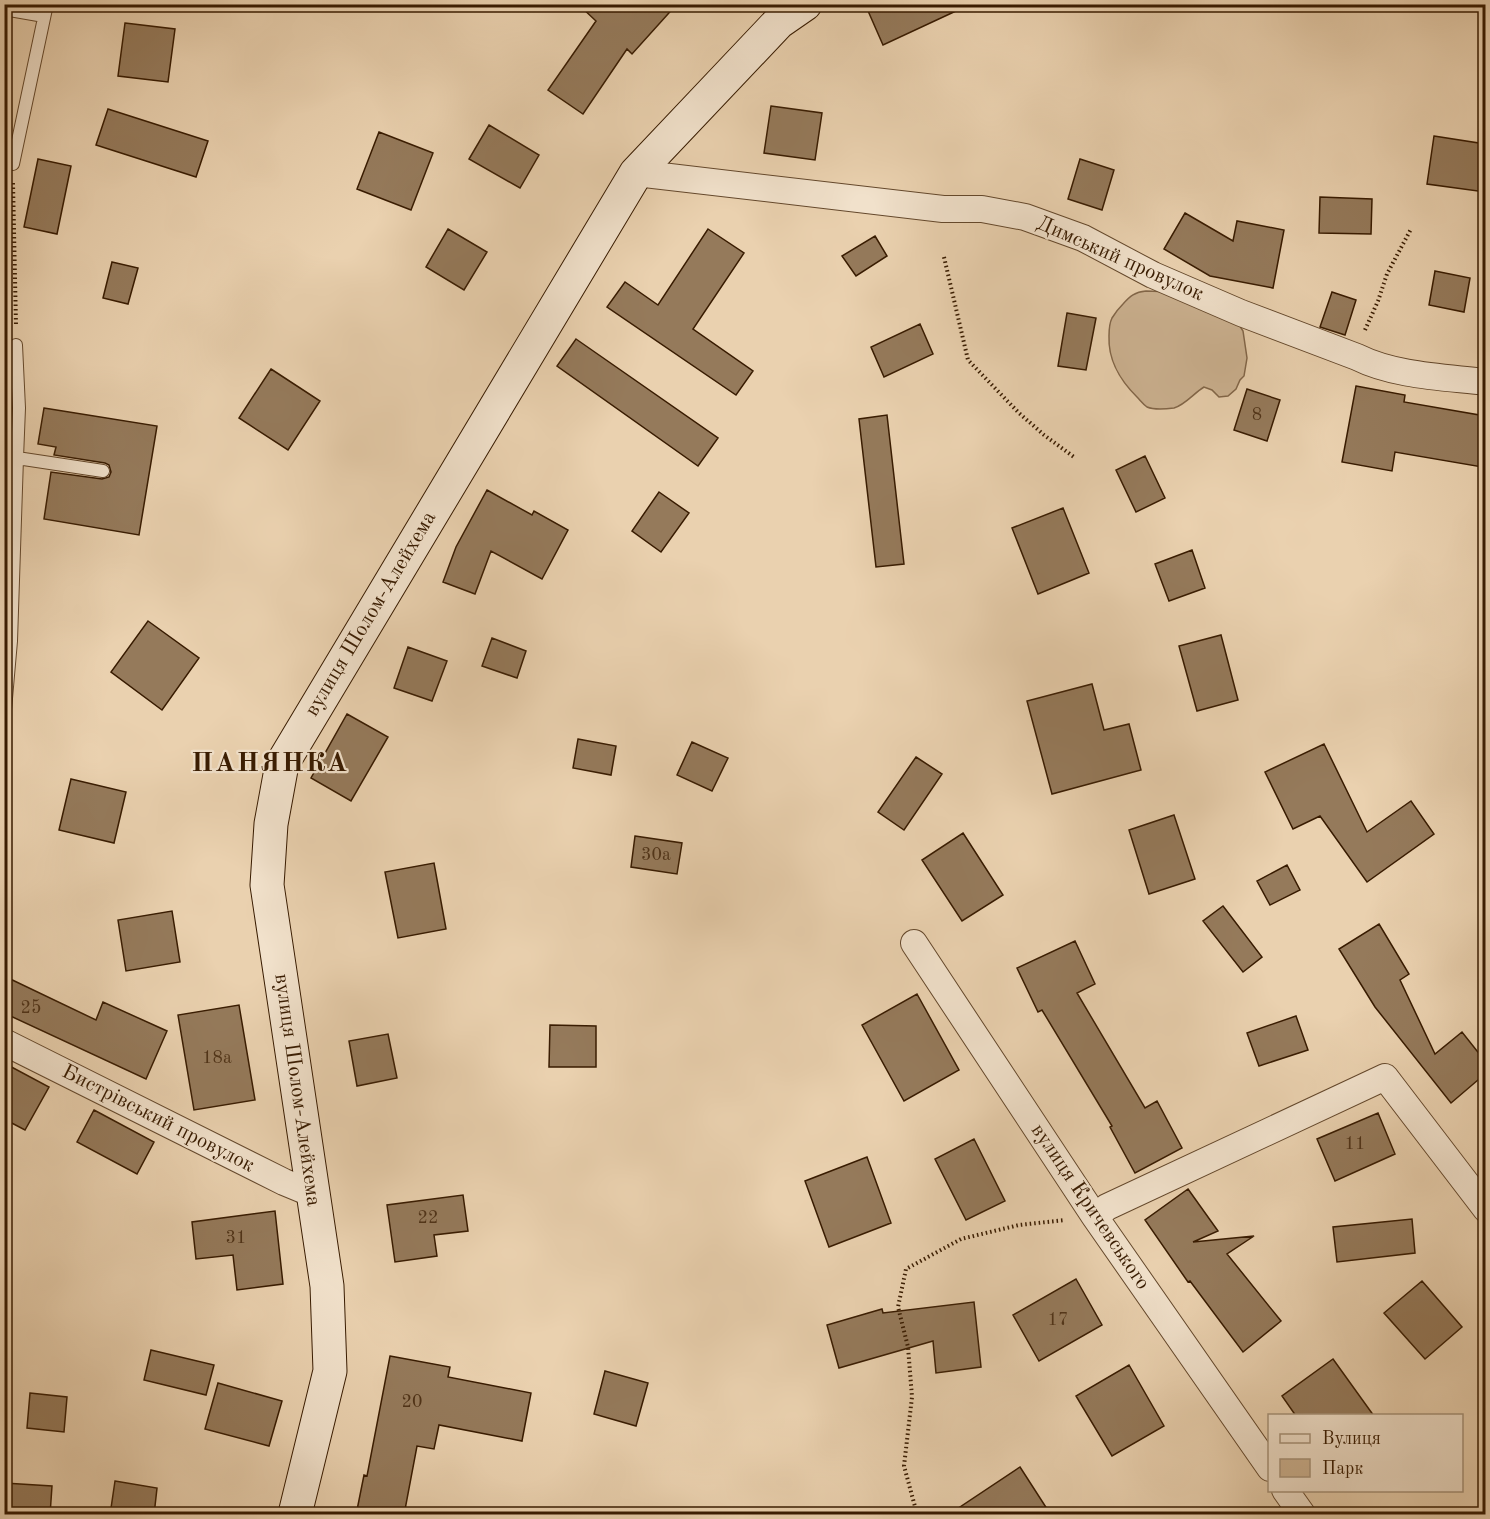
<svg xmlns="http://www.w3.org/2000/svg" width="1490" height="1519" viewBox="0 0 1490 1519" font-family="'Old Standard TT',serif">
<rect width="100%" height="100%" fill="#ead1af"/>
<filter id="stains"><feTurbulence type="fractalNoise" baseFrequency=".00333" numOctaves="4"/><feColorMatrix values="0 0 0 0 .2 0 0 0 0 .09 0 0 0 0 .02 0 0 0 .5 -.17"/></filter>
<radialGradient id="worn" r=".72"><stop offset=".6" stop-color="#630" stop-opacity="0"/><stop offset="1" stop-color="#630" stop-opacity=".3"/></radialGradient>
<path fill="#ccb291" stroke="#826649" stroke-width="1.5" d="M 1146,291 L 1173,292 L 1238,323 L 1243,331 L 1247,358 L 1244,376 L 1240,380 L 1236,389 L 1228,396 L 1219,397 L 1212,390 L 1204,387 C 1194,393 1185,405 1174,408 C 1166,409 1154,410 1147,407 C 1143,404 1140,400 1137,397 C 1120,380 1108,361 1109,336 C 1109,330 1109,324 1112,318 C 1115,313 1119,308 1123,304 C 1130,296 1135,292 1146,291 Z"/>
<path fill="#957a5b" stroke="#381b01" stroke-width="1.5" d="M 578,4 L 677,4 L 632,54 L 627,49 L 583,114 L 548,90 L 596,21 Z
M 865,4 L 971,4 L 883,45 Z
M 125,23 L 175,29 L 168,82 L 118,76 Z
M 771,106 L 822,113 L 815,160 L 764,153 Z
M 108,109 L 208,141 L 196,177 L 96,145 Z
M 489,125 L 539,155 L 520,188 L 469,159 Z
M 379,132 L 433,153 L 411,210 L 357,189 Z
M 1434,136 L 1485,144 L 1485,192 L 1427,184 Z
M 38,159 L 71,166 L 57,234 L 24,227 Z
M 1080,159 L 1114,170 L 1102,210 L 1068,199 Z
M 1320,197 L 1372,199 L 1371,234 L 1319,233 Z
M 1185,213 L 1233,241 L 1237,221 L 1284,230 L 1273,288 L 1210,276 L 1164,249 Z
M 448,229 L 487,252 L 464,290 L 426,267 Z
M 708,229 L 744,253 L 693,329 L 753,371 L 736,395 L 607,307 L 625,282 L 658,305 Z
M 875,236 L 887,256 L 856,276 L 842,256 Z
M 112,262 L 138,268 L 128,304 L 103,298 Z
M 1435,271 L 1470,278 L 1464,312 L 1429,305 Z
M 1332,292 L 1356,300 L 1345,335 L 1320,327 Z
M 1067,313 L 1096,318 L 1086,370 L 1058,366 Z
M 920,324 L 933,354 L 884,377 L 871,347 Z
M 576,339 L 718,438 L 698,466 L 557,366 Z
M 271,369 L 320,401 L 288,450 L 239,418 Z
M 1356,386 L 1405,395 L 1404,402 L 1485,416 L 1485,448 L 1482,467 L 1395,452 L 1392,471 L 1342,462 Z
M 1247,389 L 1280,400 L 1267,441 L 1234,430 Z
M 44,408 L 157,426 L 139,535 L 44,519 L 51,472 L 102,479 L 109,477 L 111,472 L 109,465 L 105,463 L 54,455 L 56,447 L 38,444 Z
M 887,415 L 904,564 L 876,567 L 859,419 Z
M 1145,456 L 1165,498 L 1136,512 L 1116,470 Z
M 487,490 L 532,515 L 534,511 L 568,530 L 542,579 L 491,551 L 475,594 L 443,582 L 456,547 Z
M 659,492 L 689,513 L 661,552 L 632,531 Z
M 1063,508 L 1089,573 L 1038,594 L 1012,528 Z
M 1192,550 L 1205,588 L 1169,601 L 1155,564 Z
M 148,621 L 199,658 L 162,710 L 111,672 Z
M 1221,635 L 1238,700 L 1197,711 L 1179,646 Z
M 492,638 L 526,651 L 517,678 L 482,666 Z
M 408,647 L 447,661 L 432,701 L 394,688 Z
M 1092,684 L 1104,730 L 1129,724 L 1141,770 L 1052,794 L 1027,701 Z
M 347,714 L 388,737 L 351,801 L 311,778 Z
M 578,739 L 616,746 L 611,775 L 573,768 Z
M 692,742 L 728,758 L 712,791 L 677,775 Z
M 1324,744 L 1367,832 L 1411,801 L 1434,834 L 1367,882 L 1320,816 L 1293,829 L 1265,772 Z
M 916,757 L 942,774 L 904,830 L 878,812 Z
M 71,779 L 126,792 L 114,843 L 59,830 Z
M 1174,815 L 1195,879 L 1149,894 L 1129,830 Z
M 963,833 L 1003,895 L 962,921 L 922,860 Z
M 635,836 L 682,843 L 677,874 L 631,867 Z
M 434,863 L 446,929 L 398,938 L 385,872 Z
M 1287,865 L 1300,890 L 1270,905 L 1257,881 Z
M 1223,906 L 1262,957 L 1243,972 L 1203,921 Z
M 172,911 L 180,962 L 126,971 L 118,920 Z
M 1379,924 L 1409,974 L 1400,980 L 1435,1054 L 1462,1032 L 1485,1061 L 1485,1074 L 1451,1103 L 1375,1007 L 1339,949 Z
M 1075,941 L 1095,984 L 1077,993 L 1145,1108 L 1157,1101 L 1182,1148 L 1135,1173 L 1110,1127 L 1112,1126 L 1042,1010 L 1038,1012 L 1017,968 Z
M 4,976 L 96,1020 L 103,1002 L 167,1031 L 146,1079 L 4,1013 Z
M 917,994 L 959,1070 L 904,1101 L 862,1025 Z
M 239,1005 L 255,1100 L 194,1110 L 178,1015 Z
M 1296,1016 L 1308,1050 L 1259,1066 L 1247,1033 Z
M 550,1025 L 596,1026 L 596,1067 L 549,1067 Z
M 388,1034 L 397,1078 L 357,1086 L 349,1041 Z
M 4,1063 L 49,1087 L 25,1130 L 4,1119 Z
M 94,1110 L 154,1142 L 137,1174 L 77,1142 Z
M 1378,1113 L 1395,1154 L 1335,1181 L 1317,1139 Z
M 974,1139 L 1005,1201 L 966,1220 L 935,1159 Z
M 867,1157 L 891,1223 L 829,1247 L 805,1181 Z
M 1188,1189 L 1218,1231 L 1193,1242 L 1254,1236 L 1227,1254 L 1281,1321 L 1243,1352 L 1190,1281 L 1188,1282 L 1145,1220 Z
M 463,1195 L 468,1231 L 434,1235 L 437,1256 L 395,1262 L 387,1205 Z
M 275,1211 L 283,1284 L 237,1290 L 233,1255 L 196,1259 L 192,1222 Z
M 1412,1219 L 1415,1253 L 1337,1262 L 1333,1227 Z
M 1076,1279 L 1102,1325 L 1039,1361 L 1013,1315 Z
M 1422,1281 L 1462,1327 L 1425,1359 L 1384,1313 Z
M 974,1302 L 981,1367 L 936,1373 L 933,1341 L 839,1368 L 827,1325 L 882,1309 L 883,1313 Z
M 151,1350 L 214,1365 L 206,1395 L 144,1380 Z
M 390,1356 L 450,1367 L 448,1377 L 531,1393 L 522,1441 L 439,1425 L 434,1449 L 417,1446 L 404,1515 L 356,1515 L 364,1475 L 367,1476 Z
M 1333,1359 L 1374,1416 L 1296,1416 L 1282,1396 Z
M 1129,1365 L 1164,1426 L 1112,1456 L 1076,1396 Z
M 605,1371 L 648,1383 L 636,1426 L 594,1414 Z
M 218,1383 L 282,1401 L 269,1446 L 205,1429 Z
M 30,1393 L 67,1397 L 64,1432 L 27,1428 Z
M 1020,1467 L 1051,1515 L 948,1515 Z
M 115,1481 L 157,1488 L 154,1515 L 110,1515 Z
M 4,1483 L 52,1486 L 50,1515 L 4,1515 Z"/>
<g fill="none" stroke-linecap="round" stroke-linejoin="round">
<defs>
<path id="service" d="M 4,9 L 44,16
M 13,164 L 47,4
M 17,458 L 103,471
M 4,721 L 11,641 L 17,458 L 19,408 L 16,345"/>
<path id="minor" d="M 636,173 L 943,209 L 982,209 L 1025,217 L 1083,238 L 1153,275 L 1241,313 L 1357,357 C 1395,376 1444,377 1486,382
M 914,943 L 1095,1217 L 1270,1468
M 4,1042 L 284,1182 L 313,1194
M 1095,1217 L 1107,1207 L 1385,1077 L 1486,1209
M 1285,1490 L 1302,1514"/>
<path id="secondary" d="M 295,1514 L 330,1371 L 327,1286 L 267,885 L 271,824 L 282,764 L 636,173 L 779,22 L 805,4"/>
</defs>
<use href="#service" stroke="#64482c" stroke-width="14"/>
<use href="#minor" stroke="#64482c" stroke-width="28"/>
<use href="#secondary" stroke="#381b01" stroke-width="35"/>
<path stroke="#381b01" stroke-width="4" stroke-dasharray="1.5 3" stroke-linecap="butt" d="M 13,183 L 16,326
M 944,257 L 968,360 L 1019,413 L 1044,435 L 1074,457
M 1365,330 L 1378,301 L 1387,274 L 1411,229
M 917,1514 L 904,1466 L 912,1397 L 908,1347 L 898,1307 L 906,1269 L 961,1239 L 1019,1225 L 1065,1220"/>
<use href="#service" stroke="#f1e1cb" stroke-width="12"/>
<use href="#minor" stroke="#f1e1cb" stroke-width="26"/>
<use href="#secondary" stroke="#f1e1cb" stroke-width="33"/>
</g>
<g text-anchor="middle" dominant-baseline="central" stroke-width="4.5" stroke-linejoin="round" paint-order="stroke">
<g font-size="18" fill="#4f3318">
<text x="1257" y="415">8</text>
<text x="656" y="855">30а</text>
<text x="31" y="1008">25</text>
<text x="217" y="1058">18а</text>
<text x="1355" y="1144">11</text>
<text x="428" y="1218">22</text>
<text x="236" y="1238">31</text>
<text x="1058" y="1320">17</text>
<text x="412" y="1402">20</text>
</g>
<g font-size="21" fill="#381b01" stroke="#f1e1cb">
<text transform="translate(1120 259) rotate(24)">Димський провулок</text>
<text transform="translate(371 614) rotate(-59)">вулиця Шолом-Алейхема</text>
<text transform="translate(297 1090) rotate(82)">вулиця Шолом-Алейхема</text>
<text transform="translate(158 1119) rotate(27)">Бистрівський провулок</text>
<text transform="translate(1090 1207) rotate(56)">вулиця Кричевського</text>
</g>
<g font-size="27" font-weight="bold" letter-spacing="1.5" fill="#381b01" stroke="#f1e1cb">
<text x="270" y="763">ПАНЯНКА</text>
</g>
</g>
<rect width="1490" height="1519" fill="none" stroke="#ead1af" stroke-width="24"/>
<rect x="6" y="6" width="1478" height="1507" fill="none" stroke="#381b01" stroke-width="3"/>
<rect x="12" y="12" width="1466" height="1495" fill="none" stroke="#381b01" stroke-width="1.5"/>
<rect x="1268" y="1414" width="195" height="78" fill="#f1e1cb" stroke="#a7927a" stroke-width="1.5"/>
<rect x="1280" y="1434" width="30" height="9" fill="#f1e1cb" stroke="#a7927a" stroke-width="1.5"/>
<text x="1322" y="1444" font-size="18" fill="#381b01">Вулиця</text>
<rect x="1280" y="1459" width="30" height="18" fill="#ccb291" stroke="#a7927a" stroke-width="1.5"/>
<text x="1322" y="1474" font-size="18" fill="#381b01">Парк</text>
<rect width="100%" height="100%" filter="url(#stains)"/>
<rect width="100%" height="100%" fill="url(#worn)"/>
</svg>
